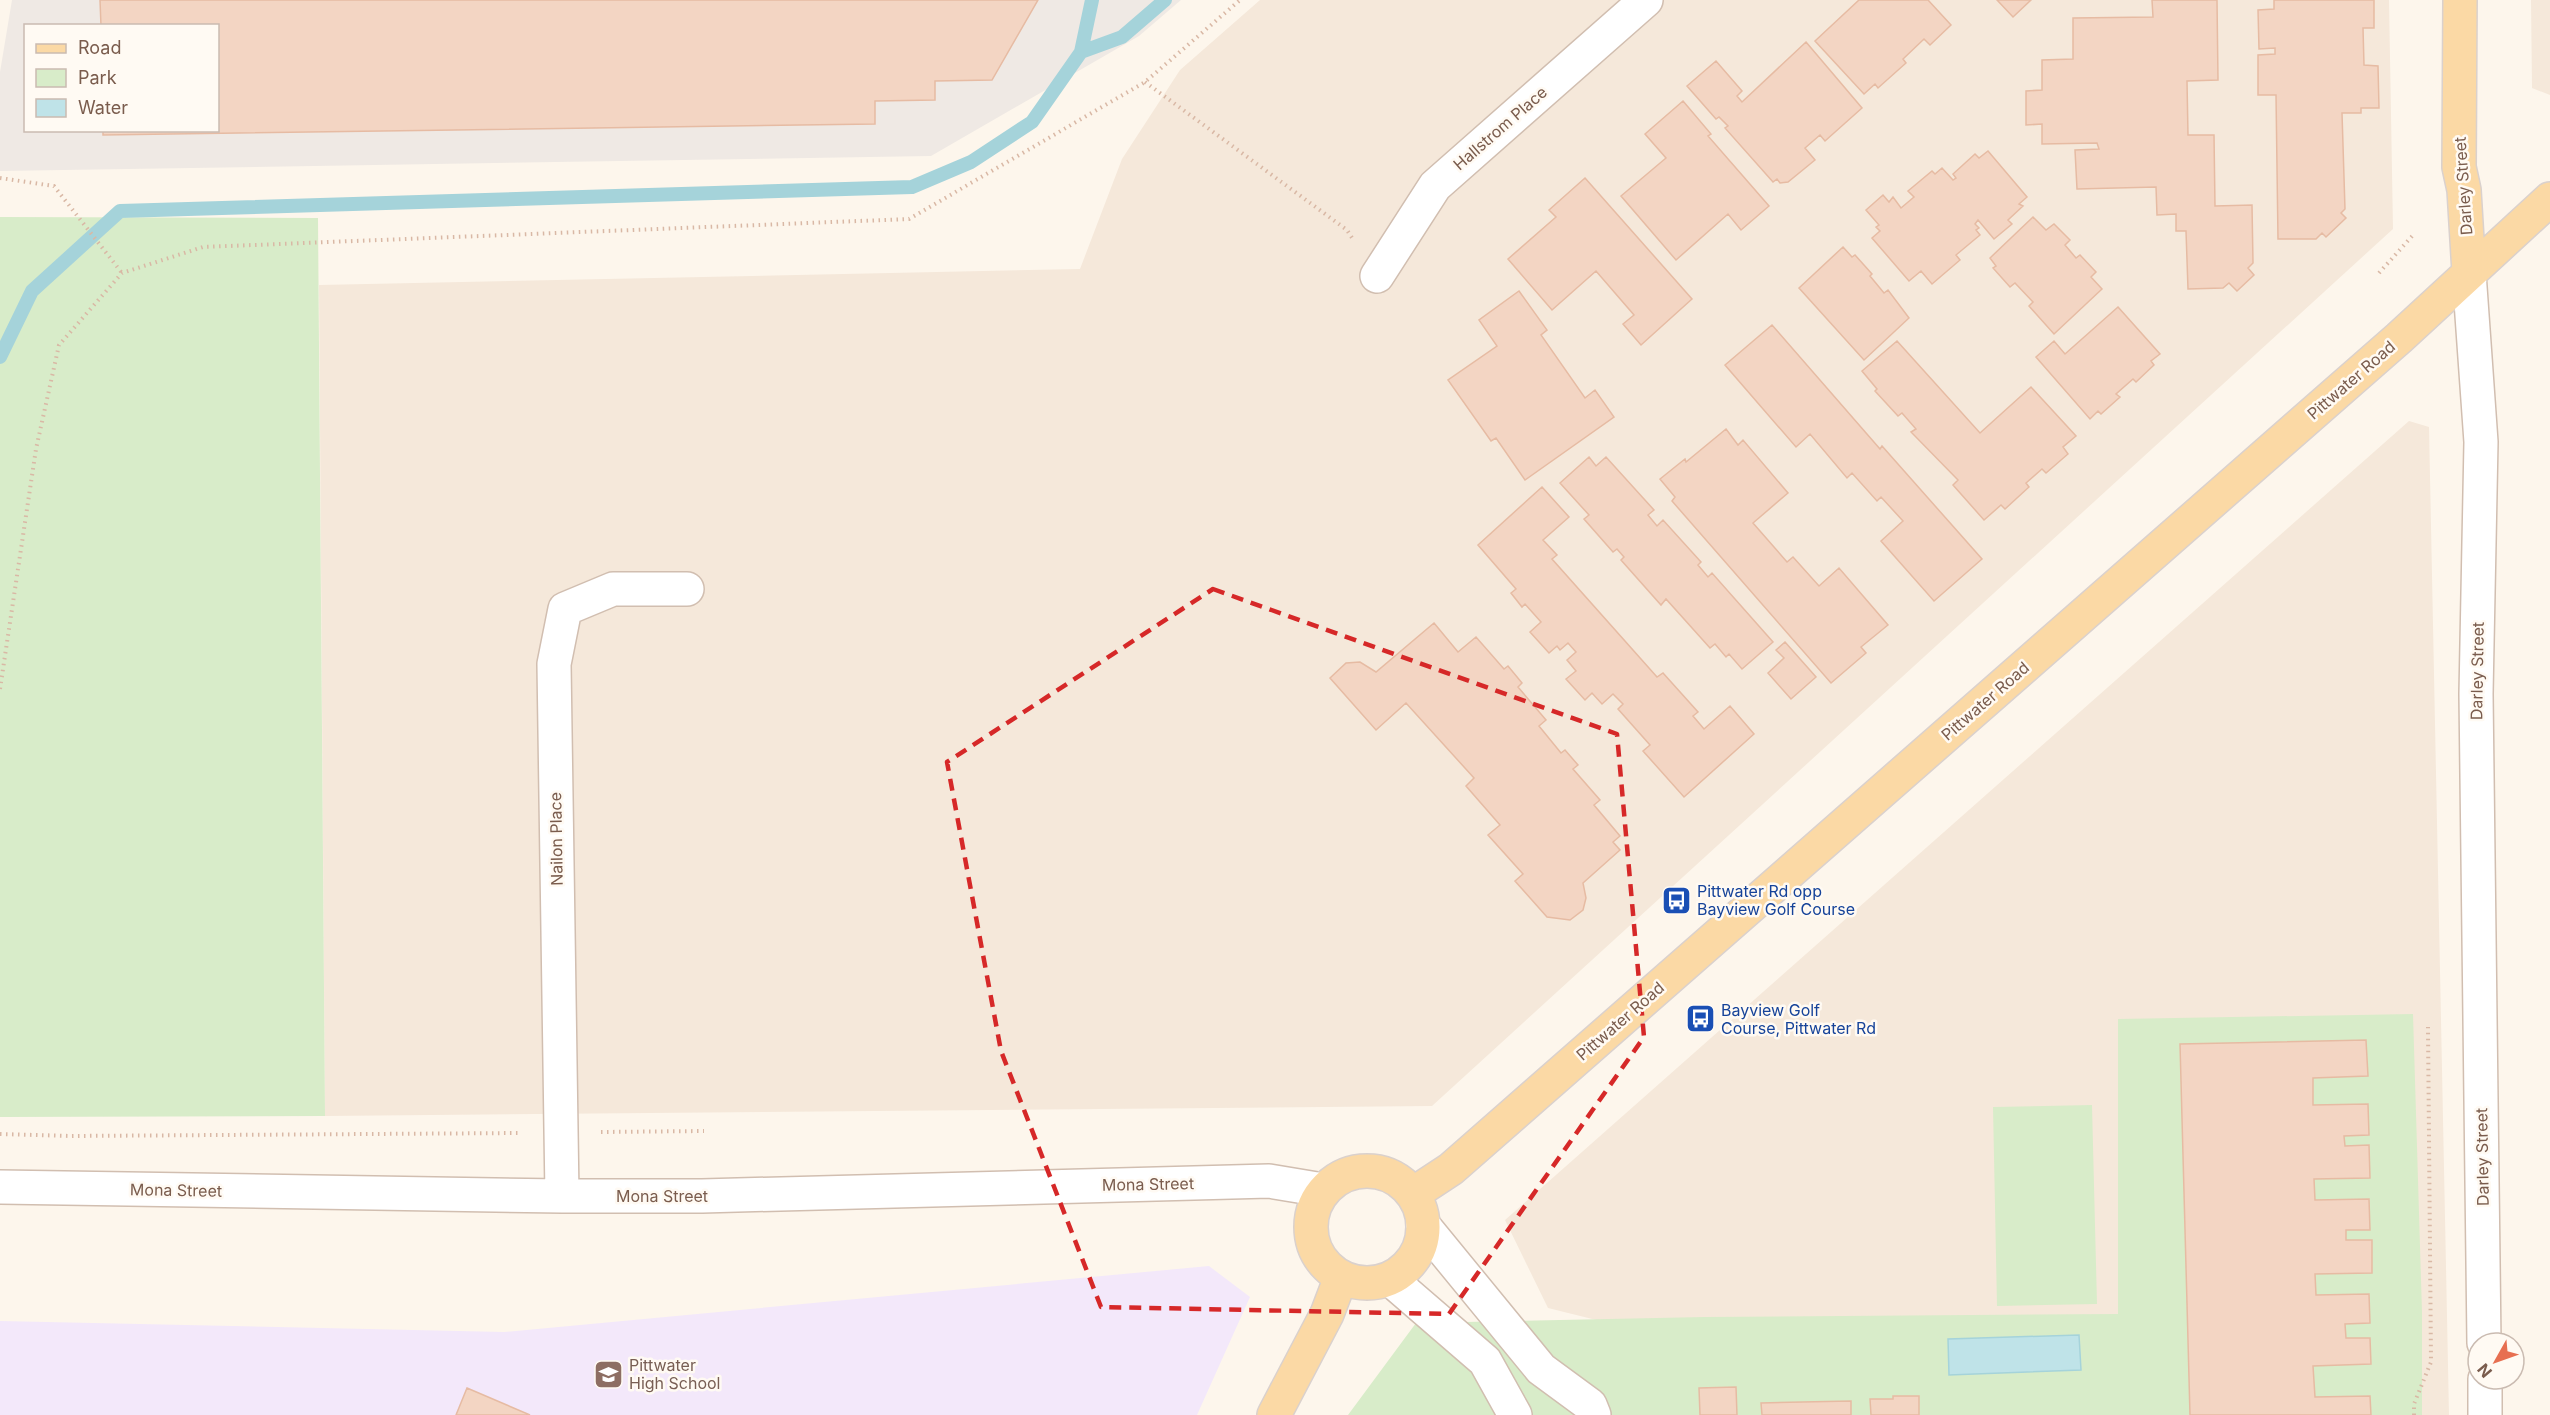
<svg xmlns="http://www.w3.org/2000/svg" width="2550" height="1415" viewBox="0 0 2550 1415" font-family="Inter,sans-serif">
<rect width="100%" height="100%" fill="#fdf6ec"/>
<path fill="#f5e8da" d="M 1260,0 L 2389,0 L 2393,229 L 1432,1106 L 325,1116 L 319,285 L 1080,269 L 1122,159 L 1180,70 Z
M 2531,0 L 2550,0 L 2550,95 L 2532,88 Z
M 2409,421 L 2429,427 L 2449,1415 L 1694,1415 L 1689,1343 L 1548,1308 L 1505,1220 Z"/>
<path fill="#efe9e4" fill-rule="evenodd" d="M 12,0 L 1181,0 L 1139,36 L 931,156 L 0,171 L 0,72 ZM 26,26 L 218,26 L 218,130 L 26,130 Z"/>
<path fill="#f3e8fa" d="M 1209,1266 L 1250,1297 L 1197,1415 L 0,1415 L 0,1321 L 504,1332 Z"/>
<path fill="#d8ecc9" d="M 0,217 L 318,218 L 325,1116 L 0,1117 Z
M 2413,1014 L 2422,1312 L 2422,1415 L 1348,1415 L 1416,1323 L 1704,1317 L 2118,1314 L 2118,1019 Z
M 2092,1105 L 2097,1304 L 1997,1306 L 1993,1107 Z"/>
<path fill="#bfe3e8" stroke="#a5d3da" stroke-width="1.5" d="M 2079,1335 L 2081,1370 L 1949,1375 L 1948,1339 Z"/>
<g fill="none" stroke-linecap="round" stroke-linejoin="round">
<path stroke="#a5d3da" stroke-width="14" d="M 1081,52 L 1122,37 L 1165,0
M 0,357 L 32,291 L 120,211 L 912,187 L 971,162 L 1032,122 L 1081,52 L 1092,0"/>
</g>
<path fill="#f3d5c3" stroke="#e6bba3" stroke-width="1.5" d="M 100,0 L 1038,0 L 992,80 L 935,81 L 935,100 L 875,101 L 875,124 L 103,135 L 103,130 L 218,130 L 218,26 L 101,26 Z
M 1859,0 L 1928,0 L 1951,25 L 1930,45 L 1924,39 L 1903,59 L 1906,63 L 1878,88 L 1875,84 L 1864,94 L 1815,41 Z
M 1997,0 L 2031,0 L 2013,17 Z
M 2152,0 L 2217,0 L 2218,80 L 2187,81 L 2188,135 L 2214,135 L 2215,206 L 2252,205 L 2253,263 L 2248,268 L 2254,275 L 2237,291 L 2229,283 L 2223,288 L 2188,289 L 2186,231 L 2176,231 L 2176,214 L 2157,215 L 2156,187 L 2077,189 L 2075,150 L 2099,149 L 2097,143 L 2042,144 L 2042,124 L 2026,125 L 2026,91 L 2042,90 L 2042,60 L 2073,59 L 2073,18 L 2153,17 Z
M 2274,0 L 2374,0 L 2374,28 L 2363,28 L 2364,65 L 2378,66 L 2379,108 L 2361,108 L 2361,113 L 2342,113 L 2345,209 L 2341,213 L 2346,218 L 2326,237 L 2322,233 L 2316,239 L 2278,239 L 2276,95 L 2258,95 L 2258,55 L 2275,54 L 2275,48 L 2259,49 L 2258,10 L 2274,9 Z
M 1806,42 L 1862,108 L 1825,141 L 1820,135 L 1805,148 L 1815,160 L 1788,182 L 1780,183 L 1777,179 L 1773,182 L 1725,128 L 1728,126 L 1719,117 L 1716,119 L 1687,86 L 1716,61 L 1742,91 L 1737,96 L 1742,102 Z
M 1683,101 L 1711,134 L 1708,136 L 1769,206 L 1741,230 L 1728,214 L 1676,260 L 1621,196 L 1666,158 L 1645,134 Z
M 1988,151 L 2027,197 L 2019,204 L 2023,206 L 2008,220 L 2012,224 L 1994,239 L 1978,220 L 1975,224 L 1979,228 L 1976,230 L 1980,235 L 1956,255 L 1960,260 L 1932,284 L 1921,271 L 1909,281 L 1872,238 L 1880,231 L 1876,227 L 1879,225 L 1866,210 L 1883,195 L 1889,202 L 1893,197 L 1901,208 L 1914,197 L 1908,191 L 1932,171 L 1935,174 L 1942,168 L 1953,180 L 1956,178 L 1953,174 L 1975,154 L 1979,158 Z
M 1585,178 L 1692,299 L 1641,345 L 1623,324 L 1634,315 L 1596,271 L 1552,310 L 1508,259 L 1556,217 L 1549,210 Z
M 2033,217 L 2046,230 L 2054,224 L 2070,240 L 2065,245 L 2076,258 L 2080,255 L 2096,272 L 2091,277 L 2102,289 L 2054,334 L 2029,306 L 2033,302 L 2015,283 L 2010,287 L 1993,268 L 1996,266 L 1990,258 Z
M 1843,247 L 1852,257 L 1855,255 L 1872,274 L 1870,276 L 1884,293 L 1888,290 L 1909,318 L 1864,360 L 1799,288 Z
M 1519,291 L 1547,330 L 1541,335 L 1585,398 L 1595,390 L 1614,417 L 1525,480 L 1496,438 L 1491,441 L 1448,380 L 1497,346 L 1479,320 Z
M 2118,307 L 2160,354 L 2151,361 L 2154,365 L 2136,382 L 2133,379 L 2116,394 L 2120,397 L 2101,414 L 2098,411 L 2090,419 L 2036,357 L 2054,341 L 2065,354 Z
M 1772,325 L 1880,449 L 1882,446 L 1982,559 L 1934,601 L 1881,541 L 1903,521 L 1881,497 L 1877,501 L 1852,473 L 1847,478 L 1810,434 L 1796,447 L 1725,365 Z
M 1897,341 L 1980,433 L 2031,387 L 2076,436 L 2063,447 L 2068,454 L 2046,473 L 2042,469 L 2026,483 L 2029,487 L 2005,509 L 2001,505 L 1984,520 L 1953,485 L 1958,480 L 1911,432 L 1916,429 L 1902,413 L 1898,416 L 1875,391 L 1877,389 L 1862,371 Z
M 1726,429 L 1738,445 L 1743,440 L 1788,493 L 1753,523 L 1787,562 L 1793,557 L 1819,586 L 1839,568 L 1888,625 L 1861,647 L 1866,653 L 1831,683 L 1672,501 L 1675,497 L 1660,479 L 1685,459 L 1686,462 Z
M 1589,457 L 1596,466 L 1606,457 L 1654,510 L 1648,515 L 1657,526 L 1663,520 L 1701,562 L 1698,565 L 1708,577 L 1712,573 L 1773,642 L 1742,669 L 1729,654 L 1726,657 L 1715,644 L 1710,648 L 1666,599 L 1661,605 L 1621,560 L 1624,557 L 1617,549 L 1613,552 L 1584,519 L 1589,515 L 1560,483 Z
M 1542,487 L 1569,517 L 1543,540 L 1557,555 L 1552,559 L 1657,677 L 1663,673 L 1698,712 L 1693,716 L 1704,729 L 1730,706 L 1754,734 L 1684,797 L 1643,751 L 1650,745 L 1618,709 L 1623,704 L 1613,694 L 1602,704 L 1592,693 L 1585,700 L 1566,679 L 1576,671 L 1567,660 L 1576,652 L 1568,643 L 1560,650 L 1557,646 L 1549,653 L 1530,632 L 1541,622 L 1525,604 L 1522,607 L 1511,593 L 1516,589 L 1478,545 Z
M 1434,623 L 1458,652 L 1476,637 L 1504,669 L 1508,666 L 1522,683 L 1518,687 L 1546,720 L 1539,726 L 1561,753 L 1565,750 L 1578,765 L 1573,769 L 1600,800 L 1594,805 L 1620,836 L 1613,842 L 1620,850 L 1583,883 L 1586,898 L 1583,910 L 1570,920 L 1547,917 L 1515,881 L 1523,874 L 1488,835 L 1500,825 L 1466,786 L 1474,778 L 1406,703 L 1376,730 L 1330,678 L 1346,663 L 1360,662 L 1376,672 Z
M 1785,642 L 1816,677 L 1791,699 L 1768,673 L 1784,658 L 1776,650 Z
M 2366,1040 L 2368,1076 L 2313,1078 L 2313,1105 L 2368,1104 L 2369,1135 L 2344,1136 L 2345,1146 L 2369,1145 L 2370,1178 L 2314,1179 L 2315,1200 L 2369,1199 L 2370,1230 L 2346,1230 L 2346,1240 L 2372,1240 L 2372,1273 L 2315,1274 L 2316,1295 L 2369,1294 L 2370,1323 L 2345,1324 L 2346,1338 L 2370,1338 L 2371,1364 L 2313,1366 L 2315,1397 L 2370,1396 L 2371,1415 L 2190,1415 L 2180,1044 Z
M 1736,1387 L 1737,1415 L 1700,1415 L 1699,1388 Z
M 467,1388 L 530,1415 L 456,1415 Z
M 1893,1396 L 1919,1396 L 1919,1415 L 1871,1415 L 1870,1399 L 1893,1399 Z
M 1851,1401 L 1851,1415 L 1762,1415 L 1761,1403 Z"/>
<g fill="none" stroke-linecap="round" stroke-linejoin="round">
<defs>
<path id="minor" d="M 2469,273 L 2481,442 L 2476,694 L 2484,1343
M 1377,276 L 1435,186 L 1646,0
M 0,1187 L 562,1196 L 702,1196 L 1269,1181 L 1323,1190
M 562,1196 L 554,664 L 565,609 L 613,589 L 687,589
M 1423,1225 L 1541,1369 L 1590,1405 L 1594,1415
M 1390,1279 L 1485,1361 L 1515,1415
M 2485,1379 L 2485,1415"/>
<path id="major" d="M 2460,0 L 2459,167 L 2464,190 L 2469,273
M1311 1227a56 56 0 1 1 112 0a56 56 0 1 1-112 0Z
M 1413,1194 L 1451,1169 L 2399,338 L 2550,199
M 1274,1415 L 1327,1314 L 1341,1277"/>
</defs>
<use href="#minor" stroke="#d1beb0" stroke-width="36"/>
<use href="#major" stroke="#dad1cd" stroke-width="36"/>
<path stroke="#d9b8a5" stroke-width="4" stroke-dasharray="1.5 4.5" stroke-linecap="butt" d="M 1145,82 L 1347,230 L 1354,241
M 0,178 L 54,186 L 122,273
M 2379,273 L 2414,234
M 0,689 L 36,449 L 59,345 L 122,273 L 203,247 L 909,219 L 1145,82 L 1240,0
M 601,1132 L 704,1131
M 0,1134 L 71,1136 L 521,1133
M 2414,1415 L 2414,1404 L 2431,1362 L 2428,1027"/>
<use href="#minor" stroke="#fff" stroke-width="33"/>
<use href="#major" stroke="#fbd9a5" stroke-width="33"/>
</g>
<path fill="none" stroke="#d62828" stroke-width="4.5" stroke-dasharray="12 8" stroke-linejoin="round" d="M 1213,589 L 1617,734 L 1644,1037 L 1449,1314 L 1101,1307 L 1001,1051 L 947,762 Z"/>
<defs>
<symbol id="bus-square" viewBox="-11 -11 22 22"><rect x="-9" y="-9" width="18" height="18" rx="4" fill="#1a4fb4" stroke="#fffaf3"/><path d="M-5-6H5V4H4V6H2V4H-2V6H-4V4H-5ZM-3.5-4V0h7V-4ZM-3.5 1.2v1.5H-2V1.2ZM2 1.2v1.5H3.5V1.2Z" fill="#fff"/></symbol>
<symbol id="school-square" viewBox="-11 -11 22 22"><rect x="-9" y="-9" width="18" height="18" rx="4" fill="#8d6e63" stroke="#fffaf3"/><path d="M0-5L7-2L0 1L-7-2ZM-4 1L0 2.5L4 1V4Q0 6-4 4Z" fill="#fff"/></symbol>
</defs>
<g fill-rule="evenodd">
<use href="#bus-square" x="1660" y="884" width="33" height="33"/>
<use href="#bus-square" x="1684" y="1002" width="33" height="33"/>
<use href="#school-square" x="592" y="1358" width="33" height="33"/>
</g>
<g text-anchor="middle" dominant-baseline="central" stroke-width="5" stroke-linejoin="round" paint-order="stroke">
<g font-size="16" fill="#7a5c4d" stroke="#fffaf3">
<text transform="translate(1500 128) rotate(-41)">Hallstrom Place</text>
<text transform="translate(2463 186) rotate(-94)">Darley Street</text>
<text transform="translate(2351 380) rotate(-41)">Pittwater Road</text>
<text transform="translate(2477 671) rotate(-89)">Darley Street</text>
<text transform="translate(1985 701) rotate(-41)">Pittwater Road</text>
<text transform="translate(556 839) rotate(-91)">Nailon Place</text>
<text transform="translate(1620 1021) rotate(-41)">Pittwater Road</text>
<text transform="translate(2482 1157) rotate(-91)">Darley Street</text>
<text transform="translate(1148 1184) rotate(-1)">Mona Street</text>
<text transform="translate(176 1190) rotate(1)">Mona Street</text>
<text x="662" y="1196">Mona Street</text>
</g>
<g font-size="16" fill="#164399" stroke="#fffaf3" text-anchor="start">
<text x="1697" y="891">Pittwater Rd opp<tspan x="1697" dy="18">Bayview Golf Course</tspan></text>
<text x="1721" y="1010">Bayview Golf<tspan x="1721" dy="18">Course, Pittwater Rd</tspan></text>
</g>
<g font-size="16" fill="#785e54" stroke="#fffaf3" text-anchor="start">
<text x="629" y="1365">Pittwater<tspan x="629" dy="18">High School</tspan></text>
</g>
</g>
<rect x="24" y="24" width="195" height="108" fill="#fffaf3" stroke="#cabbb1" stroke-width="1.5"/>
<rect x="36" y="44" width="30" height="9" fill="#fbd9a5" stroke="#cabbb1" stroke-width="1.5"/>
<text x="78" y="54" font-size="18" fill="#7a5c4d">Road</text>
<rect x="36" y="69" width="30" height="18" fill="#d8ecc9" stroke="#cabbb1" stroke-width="1.5"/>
<text x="78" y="84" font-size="18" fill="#7a5c4d">Park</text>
<rect x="36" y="99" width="30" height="18" fill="#bfe3e8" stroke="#cabbb1" stroke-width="1.5"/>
<text x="78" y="114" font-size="18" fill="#7a5c4d">Water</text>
<g transform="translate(2496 1361) rotate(230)"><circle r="28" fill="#fffaf3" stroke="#cabbb1" stroke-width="1.5"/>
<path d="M0-4.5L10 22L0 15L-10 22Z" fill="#e76f51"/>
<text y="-9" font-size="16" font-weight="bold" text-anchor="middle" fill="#7a5c4d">N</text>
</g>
</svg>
